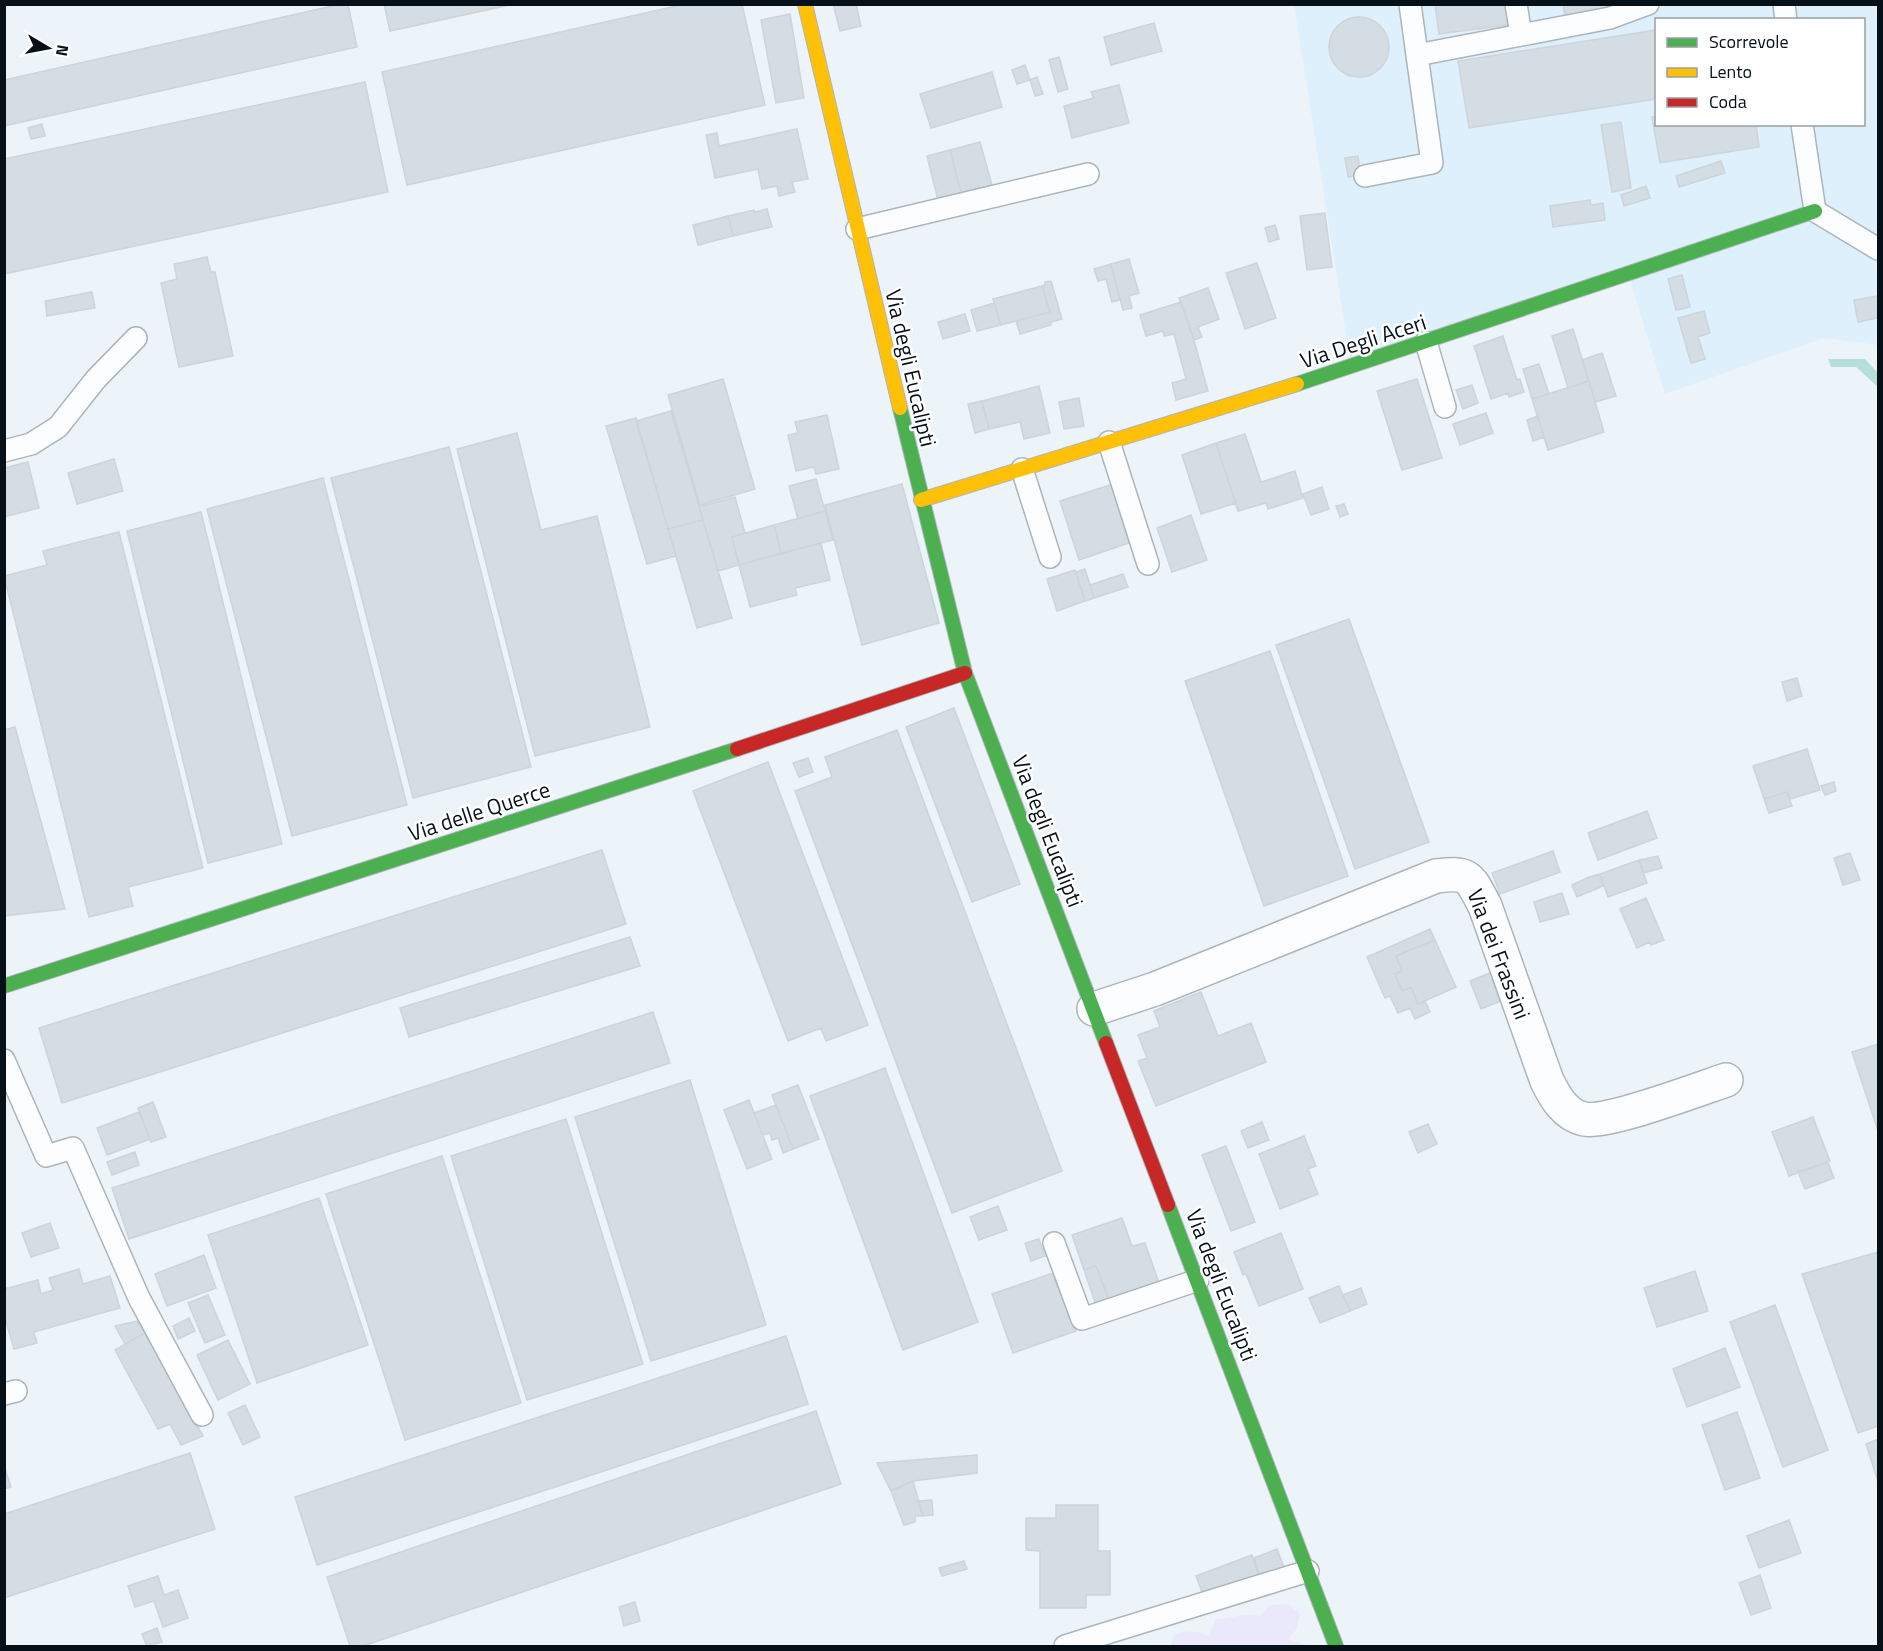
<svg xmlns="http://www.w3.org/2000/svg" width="1883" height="1651" viewBox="0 0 1883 1651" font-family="'Titillium Web',sans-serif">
<rect width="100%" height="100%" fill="#edf4f9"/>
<path fill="#def0fb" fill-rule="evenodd" d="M 1294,5 L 1878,5 L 1878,345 L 1824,338 L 1665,394 L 1628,274 L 1351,366 ZM 1656,20 L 1864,20 L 1864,124 L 1656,124 Z"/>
<path fill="#eae9fc" d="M 1289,1604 L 1300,1614 L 1296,1630 L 1288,1639 L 1304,1644 L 1305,1646 L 1170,1646 L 1175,1634 C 1187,1630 1197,1630 1208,1636 L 1216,1619 C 1232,1618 1243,1613 1261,1616 L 1269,1605 Z"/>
<path fill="#b5e0d7" d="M 1828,359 L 1865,359 L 1878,373 L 1878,387 L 1856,367 L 1831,367 Z"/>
<path fill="#d4dce4" stroke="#cdd4dc" stroke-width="1.5" d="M 341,4 L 348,4 L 357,47 L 4,126 L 4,80 Z
M 384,4 L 514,4 L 390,31 Z
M 685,4 L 742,4 L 765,105 L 407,185 L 382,72 Z
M 833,4 L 856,4 L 861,26 L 840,31 Z
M 1435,4 L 1511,4 L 1514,24 L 1439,34 Z
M 1563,4 L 1613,4 L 1613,7 L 1565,16 Z
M 790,14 L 804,98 L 776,103 L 761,20 Z
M1329 47a30 30 0 1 1 60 0a30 30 0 1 1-60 0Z
M 1154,23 L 1162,51 L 1111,65 L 1104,37 Z
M 1656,30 L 1656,99 L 1469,128 L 1458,61 Z
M 1059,57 L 1068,89 L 1058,92 L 1049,60 Z
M 1025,65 L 1030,80 L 1017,84 L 1012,70 Z
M 992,72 L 1002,107 L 931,128 L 920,94 Z
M 1037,77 L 1043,94 L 1035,96 L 1030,80 Z
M 365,82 L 388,192 L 4,274 L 4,159 Z
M 1119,85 L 1129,123 L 1072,138 L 1064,106 L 1094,98 L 1091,92 Z
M 1652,117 L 1656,117 L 1656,124 L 1756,124 L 1759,147 L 1660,163 Z
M 1621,122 L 1631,188 L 1612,192 L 1601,125 Z
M 42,124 L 45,136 L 31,139 L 28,128 Z
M 797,129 L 808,179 L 792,182 L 795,192 L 779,196 L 777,186 L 762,189 L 758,169 L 715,178 L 706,135 L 717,133 L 719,146 Z
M 980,142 L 992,185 L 961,193 L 950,150 Z
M 950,150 L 961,193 L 938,200 L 927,156 Z
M 1358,156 L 1361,175 L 1348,177 L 1345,158 Z
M 1721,161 L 1725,173 L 1679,187 L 1676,176 Z
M 1646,186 L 1650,198 L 1624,206 L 1621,195 Z
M 1590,200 L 1591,205 L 1603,203 L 1605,220 L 1553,227 L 1550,206 Z
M 767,209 L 772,227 L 733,236 L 728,216 L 754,210 L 755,212 Z
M 1325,213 L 1332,267 L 1307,270 L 1300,216 Z
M 728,216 L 733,236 L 698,245 L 693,225 Z
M 1275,225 L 1279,239 L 1269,242 L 1265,228 Z
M 207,257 L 211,272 L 215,272 L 233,356 L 179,367 L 161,283 L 177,279 L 174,264 Z
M 1129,259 L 1139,293 L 1129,296 L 1132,308 L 1123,310 L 1111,264 Z
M 1257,263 L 1276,318 L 1245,329 L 1226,273 Z
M 1111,264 L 1120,300 L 1112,302 L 1106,279 L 1098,281 L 1094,269 Z
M 1682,275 L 1690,307 L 1676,310 L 1668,279 Z
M 1051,281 L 1062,319 L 1051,322 L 1051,325 L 1020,334 L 1016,321 L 1050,312 L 1042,286 L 1045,285 L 1045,282 Z
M 1042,286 L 1050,312 L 1001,325 L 993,299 Z
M 1208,288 L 1219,319 L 1198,327 L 1202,337 L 1194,340 L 1179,298 Z
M 92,292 L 95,308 L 47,316 L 45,301 Z
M 1878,296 L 1878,318 L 1858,322 L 1854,300 Z
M 1181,302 L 1194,340 L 1208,391 L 1176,400 L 1172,383 L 1186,379 L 1174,334 L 1164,336 L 1163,331 L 1146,336 L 1140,315 Z
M 994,303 L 1001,325 L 977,331 L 971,310 Z
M 1704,311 L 1710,333 L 1698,337 L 1705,359 L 1691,363 L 1678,318 Z
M 965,314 L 970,331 L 943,339 L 938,322 Z
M 1573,329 L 1589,381 L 1568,388 L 1552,336 Z
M 1503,336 L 1517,380 L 1520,379 L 1524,392 L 1509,397 L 1508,393 L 1491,399 L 1474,346 Z
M 1602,353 L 1616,396 L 1595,402 L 1582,360 Z
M 1539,364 L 1549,394 L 1532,399 L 1523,369 Z
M 723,379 L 755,489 L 700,505 L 668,395 Z
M 1417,379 L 1442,458 L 1402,470 L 1377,391 Z
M 1589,381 L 1604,432 L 1548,450 L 1532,399 Z
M 1472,385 L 1478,403 L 1463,409 L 1456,390 Z
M 1039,386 L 1050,433 L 1024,439 L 1020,422 L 989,429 L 982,401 Z
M 1079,398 L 1084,426 L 1064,429 L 1059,402 Z
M 982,401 L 989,429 L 975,433 L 968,404 Z
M 671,411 L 703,520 L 668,529 L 636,421 Z
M 1486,413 L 1493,433 L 1460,445 L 1453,424 Z
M 827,415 L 839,469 L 816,474 L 814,467 L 796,471 L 788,435 L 798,433 L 795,422 Z
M 1538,416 L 1544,437 L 1533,441 L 1527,420 Z
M 636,418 L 676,556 L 647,564 L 606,426 Z
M 517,433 L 541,530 L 597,516 L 650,727 L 535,756 L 457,449 Z
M 1245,434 L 1261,482 L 1295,471 L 1303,498 L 1268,509 L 1266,503 L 1238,511 L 1216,443 Z
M 1216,443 L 1236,503 L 1201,514 L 1182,455 Z
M 449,447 L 531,767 L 413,798 L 331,478 Z
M 114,459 L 123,491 L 77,504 L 68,473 Z
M 28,462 L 39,508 L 4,517 L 4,468 Z
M 323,478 L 407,805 L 292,836 L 207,509 Z
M 816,479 L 825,511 L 798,519 L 789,486 Z
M 1116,483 L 1135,541 L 1079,560 L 1060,501 Z
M 902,484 L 939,623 L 862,645 L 825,505 Z
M 1322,487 L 1329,509 L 1311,515 L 1303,494 Z
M 735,497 L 745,533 L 732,537 L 739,565 L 718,571 L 699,507 Z
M 1344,504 L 1348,514 L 1340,517 L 1336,506 Z
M 825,511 L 833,540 L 781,553 L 774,525 Z
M 201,512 L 282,844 L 208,863 L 127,531 Z
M 1191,515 L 1207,560 L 1172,572 L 1157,528 Z
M 703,520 L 732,618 L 697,628 L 668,529 Z
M 774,525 L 781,553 L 739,565 L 732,537 Z
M 119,532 L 203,868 L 128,887 L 133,906 L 89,917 L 4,576 L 47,565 L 43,551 Z
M 821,543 L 830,580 L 795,588 L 797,595 L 750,607 L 739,565 Z
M 1085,569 L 1094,598 L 1085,601 L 1076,572 Z
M 1075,570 L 1085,601 L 1057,611 L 1047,579 Z
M 1123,574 L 1128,587 L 1094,598 L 1090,585 Z
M 1349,619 L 1429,842 L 1355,869 L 1276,645 Z
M 1270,651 L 1348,876 L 1264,906 L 1185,681 Z
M 1797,678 L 1802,696 L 1787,701 L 1782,682 Z
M 954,708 L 1020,884 L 972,902 L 906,727 Z
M 15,727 L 65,909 L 4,916 L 4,730 Z
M 897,730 L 1062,1171 L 952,1213 L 795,791 L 832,777 L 825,757 Z
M 1807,749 L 1820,790 L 1790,799 L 1787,792 L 1764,799 L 1753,766 Z
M 808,758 L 813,772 L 799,777 L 793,763 Z
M 768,762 L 868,1025 L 826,1041 L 821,1028 L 788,1041 L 693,791 Z
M 1834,782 L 1836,791 L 1825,795 L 1821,786 Z
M 1787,792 L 1792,806 L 1769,813 L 1764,799 Z
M 1647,811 L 1657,838 L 1598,860 L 1588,833 Z
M 602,850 L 626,924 L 62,1103 L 39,1028 Z
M 1553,851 L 1560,872 L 1500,894 L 1492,873 Z
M 1850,853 L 1860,880 L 1843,885 L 1834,858 Z
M 1658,856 L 1662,868 L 1643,873 L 1639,860 Z
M 1639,860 L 1647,883 L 1608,897 L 1600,874 Z
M 1600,874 L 1603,886 L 1577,897 L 1572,885 L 1589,877 Z
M 1562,893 L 1569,914 L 1540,922 L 1534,902 Z
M 1646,898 L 1664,940 L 1651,945 L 1650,942 L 1637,948 L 1620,909 Z
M 1430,929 L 1435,940 L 1396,956 L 1402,971 L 1395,974 L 1402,991 L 1411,987 L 1418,1004 L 1425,1001 L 1430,1012 L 1415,1019 L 1410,1008 L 1398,1013 L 1390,996 L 1385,998 L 1367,957 Z
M 630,937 L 640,966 L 409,1037 L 400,1008 Z
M 1435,940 L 1456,987 L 1418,1004 L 1411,987 L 1402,991 L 1395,974 L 1402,971 L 1396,956 Z
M 1497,970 L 1508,998 L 1481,1009 L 1470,981 Z
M 1201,992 L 1218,1036 L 1251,1023 L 1266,1062 L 1156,1106 L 1138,1061 L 1147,1058 L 1138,1035 L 1160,1027 L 1154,1011 Z
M 653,1012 L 670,1063 L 129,1239 L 112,1188 Z
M 1878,1044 L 1878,1131 L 1852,1052 Z
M 885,1068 L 978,1322 L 903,1350 L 810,1096 Z
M 690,1080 L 766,1325 L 651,1361 L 575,1117 Z
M 798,1085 L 819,1139 L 793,1149 L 772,1095 Z
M 749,1100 L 772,1159 L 747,1169 L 724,1110 Z
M 153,1102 L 166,1137 L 151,1142 L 138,1108 Z
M 776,1105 L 793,1149 L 783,1153 L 778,1138 L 772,1140 L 770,1133 L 763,1135 L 754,1113 Z
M 139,1112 L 150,1139 L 107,1155 L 97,1128 Z
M 1813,1117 L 1830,1161 L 1789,1176 L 1772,1132 Z
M 566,1119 L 643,1364 L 527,1400 L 451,1156 Z
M 1262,1122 L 1269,1140 L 1248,1148 L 1241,1131 Z
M 1428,1124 L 1437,1144 L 1418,1153 L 1409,1132 Z
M 1304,1136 L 1316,1166 L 1308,1169 L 1318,1194 L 1280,1209 L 1259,1154 Z
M 1226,1146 L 1255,1222 L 1231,1231 L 1202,1155 Z
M 135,1152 L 139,1165 L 112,1175 L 107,1162 Z
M 442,1156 L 521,1403 L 405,1440 L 326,1194 Z
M 1828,1162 L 1834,1178 L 1805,1189 L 1798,1172 Z
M 319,1198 L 368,1345 L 257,1383 L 208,1235 Z
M 998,1206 L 1007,1230 L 979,1240 L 970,1217 Z
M 1122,1218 L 1132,1246 L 1145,1243 L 1159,1283 L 1109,1300 L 1096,1266 L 1084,1270 L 1072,1235 Z
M 50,1223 L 59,1248 L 31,1257 L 22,1233 Z
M 1281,1233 L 1303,1289 L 1259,1306 L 1246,1274 L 1243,1275 L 1234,1252 Z
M 1039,1239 L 1045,1256 L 1031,1261 L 1025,1243 Z
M 1878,1252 L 1878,1426 L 1858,1433 L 1802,1274 Z
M 204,1255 L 216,1288 L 167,1306 L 155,1274 Z
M 1096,1266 L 1109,1300 L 1096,1305 L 1084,1270 Z
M 79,1269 L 83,1284 L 110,1276 L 120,1308 L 34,1332 L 37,1343 L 14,1349 L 4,1315 L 4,1289 L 38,1280 L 41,1294 L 53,1290 L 49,1278 Z
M 1695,1271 L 1708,1311 L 1657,1327 L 1644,1288 Z
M 1053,1273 L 1057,1287 L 1060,1286 L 1076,1331 L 1013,1353 L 992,1294 Z
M 1339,1286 L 1350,1311 L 1320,1323 L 1309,1298 Z
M 1361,1288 L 1367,1304 L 1350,1311 L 1343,1295 Z
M 208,1295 L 225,1335 L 205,1343 L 188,1303 Z
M 1775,1305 L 1828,1450 L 1783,1467 L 1730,1322 Z
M 189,1318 L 195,1331 L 178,1339 L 173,1326 Z
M 137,1321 L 145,1333 L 125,1344 L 115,1326 Z
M 145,1333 L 203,1436 L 181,1445 L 170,1424 L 158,1429 L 115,1350 Z
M 786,1336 L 808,1404 L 317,1565 L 295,1497 Z
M 228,1340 L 250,1384 L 218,1400 L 197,1355 Z
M 1725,1348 L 1740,1387 L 1687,1407 L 1673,1369 Z
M 245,1405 L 260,1437 L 243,1445 L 228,1413 Z
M 816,1411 L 841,1484 L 363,1646 L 350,1646 L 327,1577 Z
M 1737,1412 L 1760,1478 L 1725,1490 L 1702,1425 Z
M 1878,1439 L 1878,1482 L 1866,1444 Z
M 190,1453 L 215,1529 L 4,1598 L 4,1514 Z
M 977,1455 L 977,1473 L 913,1481 L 891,1491 L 877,1463 Z
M 4,1465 L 11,1487 L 4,1489 Z
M 913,1481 L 923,1516 L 915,1516 L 915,1522 L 904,1525 L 891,1491 Z
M 932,1500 L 933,1515 L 923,1516 L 918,1501 Z
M 1056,1505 L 1098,1505 L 1098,1551 L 1110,1551 L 1110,1595 L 1086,1595 L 1086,1608 L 1040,1608 L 1040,1551 L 1026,1550 L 1026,1518 L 1056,1518 Z
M 1789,1520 L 1801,1553 L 1759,1568 L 1747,1536 Z
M 1277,1549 L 1284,1567 L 1260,1576 L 1254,1558 Z
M 1252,1555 L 1260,1579 L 1205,1600 L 1196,1576 Z
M 964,1561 L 967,1569 L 942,1576 L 939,1568 Z
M 1760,1575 L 1771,1608 L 1751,1615 L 1739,1583 Z
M 158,1576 L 164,1595 L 178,1590 L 188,1618 L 163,1627 L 154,1601 L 135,1607 L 128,1586 Z
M 635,1602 L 640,1621 L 624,1626 L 619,1607 Z
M 157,1628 L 162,1642 L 147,1646 L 142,1634 Z"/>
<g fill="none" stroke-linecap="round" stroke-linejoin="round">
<defs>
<path id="lane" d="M 1410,4 L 1417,55
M 1516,4 L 1521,35
M 1784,4 L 1786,20
M 1802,124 L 1815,211 L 1878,249
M 1365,176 L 1432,163 L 1417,55 L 1610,18 L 1648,4
M 857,229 L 1088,174
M 1426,342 L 1445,407
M 1109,442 L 1148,564
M 4,451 L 31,444 L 58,427 L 96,379 L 136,338
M 1022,469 L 1050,557
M 4,1060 L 46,1156 L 73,1148 L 139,1298 L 202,1415
M 1054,1243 L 1082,1319 L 1198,1280
M 4,1394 L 16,1391
M 1065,1646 L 1308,1571"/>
<path id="street" d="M 1094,1009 L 1155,989 L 1436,876 C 1470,872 1469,876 1485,906 L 1547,1081 C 1555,1097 1565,1115 1584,1119 C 1607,1124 1699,1089 1726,1080"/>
<path id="fast" d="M 1297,384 L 1815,211
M 900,408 L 965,673 L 1106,1043
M 4,986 L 737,749
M 1168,1205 L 1336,1646"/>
<path id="slow" d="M 805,4 L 900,408
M 921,500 L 1297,384"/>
<path id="jam" d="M 737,749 L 965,673
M 1106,1043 L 1168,1205"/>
</defs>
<use href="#lane" stroke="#acb5bb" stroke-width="24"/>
<use href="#street" stroke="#acb5bb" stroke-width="36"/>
<use href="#fast" stroke="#acb5bb" stroke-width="16"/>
<use href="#slow" stroke="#acb5bb" stroke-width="16"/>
<use href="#jam" stroke="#acb5bb" stroke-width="16"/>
<use href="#lane" stroke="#fcfdfe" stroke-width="21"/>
<use href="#street" stroke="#fcfdfe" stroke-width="33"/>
<use href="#fast" stroke="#4caf50" stroke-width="14"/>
<use href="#slow" stroke="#ffc107" stroke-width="14"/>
<use href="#jam" stroke="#c62828" stroke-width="14"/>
</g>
<g text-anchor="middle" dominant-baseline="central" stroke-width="5" stroke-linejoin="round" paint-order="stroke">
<g font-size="22" fill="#051018" stroke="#fff">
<text transform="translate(1363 341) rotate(-18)">Via Degli Aceri</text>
<text transform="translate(911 368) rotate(77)">Via degli Eucalipti</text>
<text transform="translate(479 811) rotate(-18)">Via delle Querce</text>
<text transform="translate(1048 831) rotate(69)">Via degli Eucalipti</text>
<text transform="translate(1499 954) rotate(69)">Via dei Frassini</text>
<text transform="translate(1222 1285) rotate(69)">Via degli Eucalipti</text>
</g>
</g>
<rect width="1883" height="1651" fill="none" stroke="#051018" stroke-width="12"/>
<rect x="1655" y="18" width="210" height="108" fill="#ffffff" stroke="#9b9fa3" stroke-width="1.5"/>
<rect x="1667" y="38" width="30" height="9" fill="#4caf50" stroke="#9b9fa3" stroke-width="1.5"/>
<text x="1709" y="48" font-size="18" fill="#051018">Scorrevole</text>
<rect x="1667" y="68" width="30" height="9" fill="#ffc107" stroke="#9b9fa3" stroke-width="1.5"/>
<text x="1709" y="78" font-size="18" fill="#051018">Lento</text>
<rect x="1667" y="98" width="30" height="9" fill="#c62828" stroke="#9b9fa3" stroke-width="1.5"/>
<text x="1709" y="108" font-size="18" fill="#051018">Coda</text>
<g transform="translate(48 48) rotate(100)" stroke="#ffffff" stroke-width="4.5" paint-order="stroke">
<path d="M0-4.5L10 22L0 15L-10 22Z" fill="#051018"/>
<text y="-9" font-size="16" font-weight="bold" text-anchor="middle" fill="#051018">N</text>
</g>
</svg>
